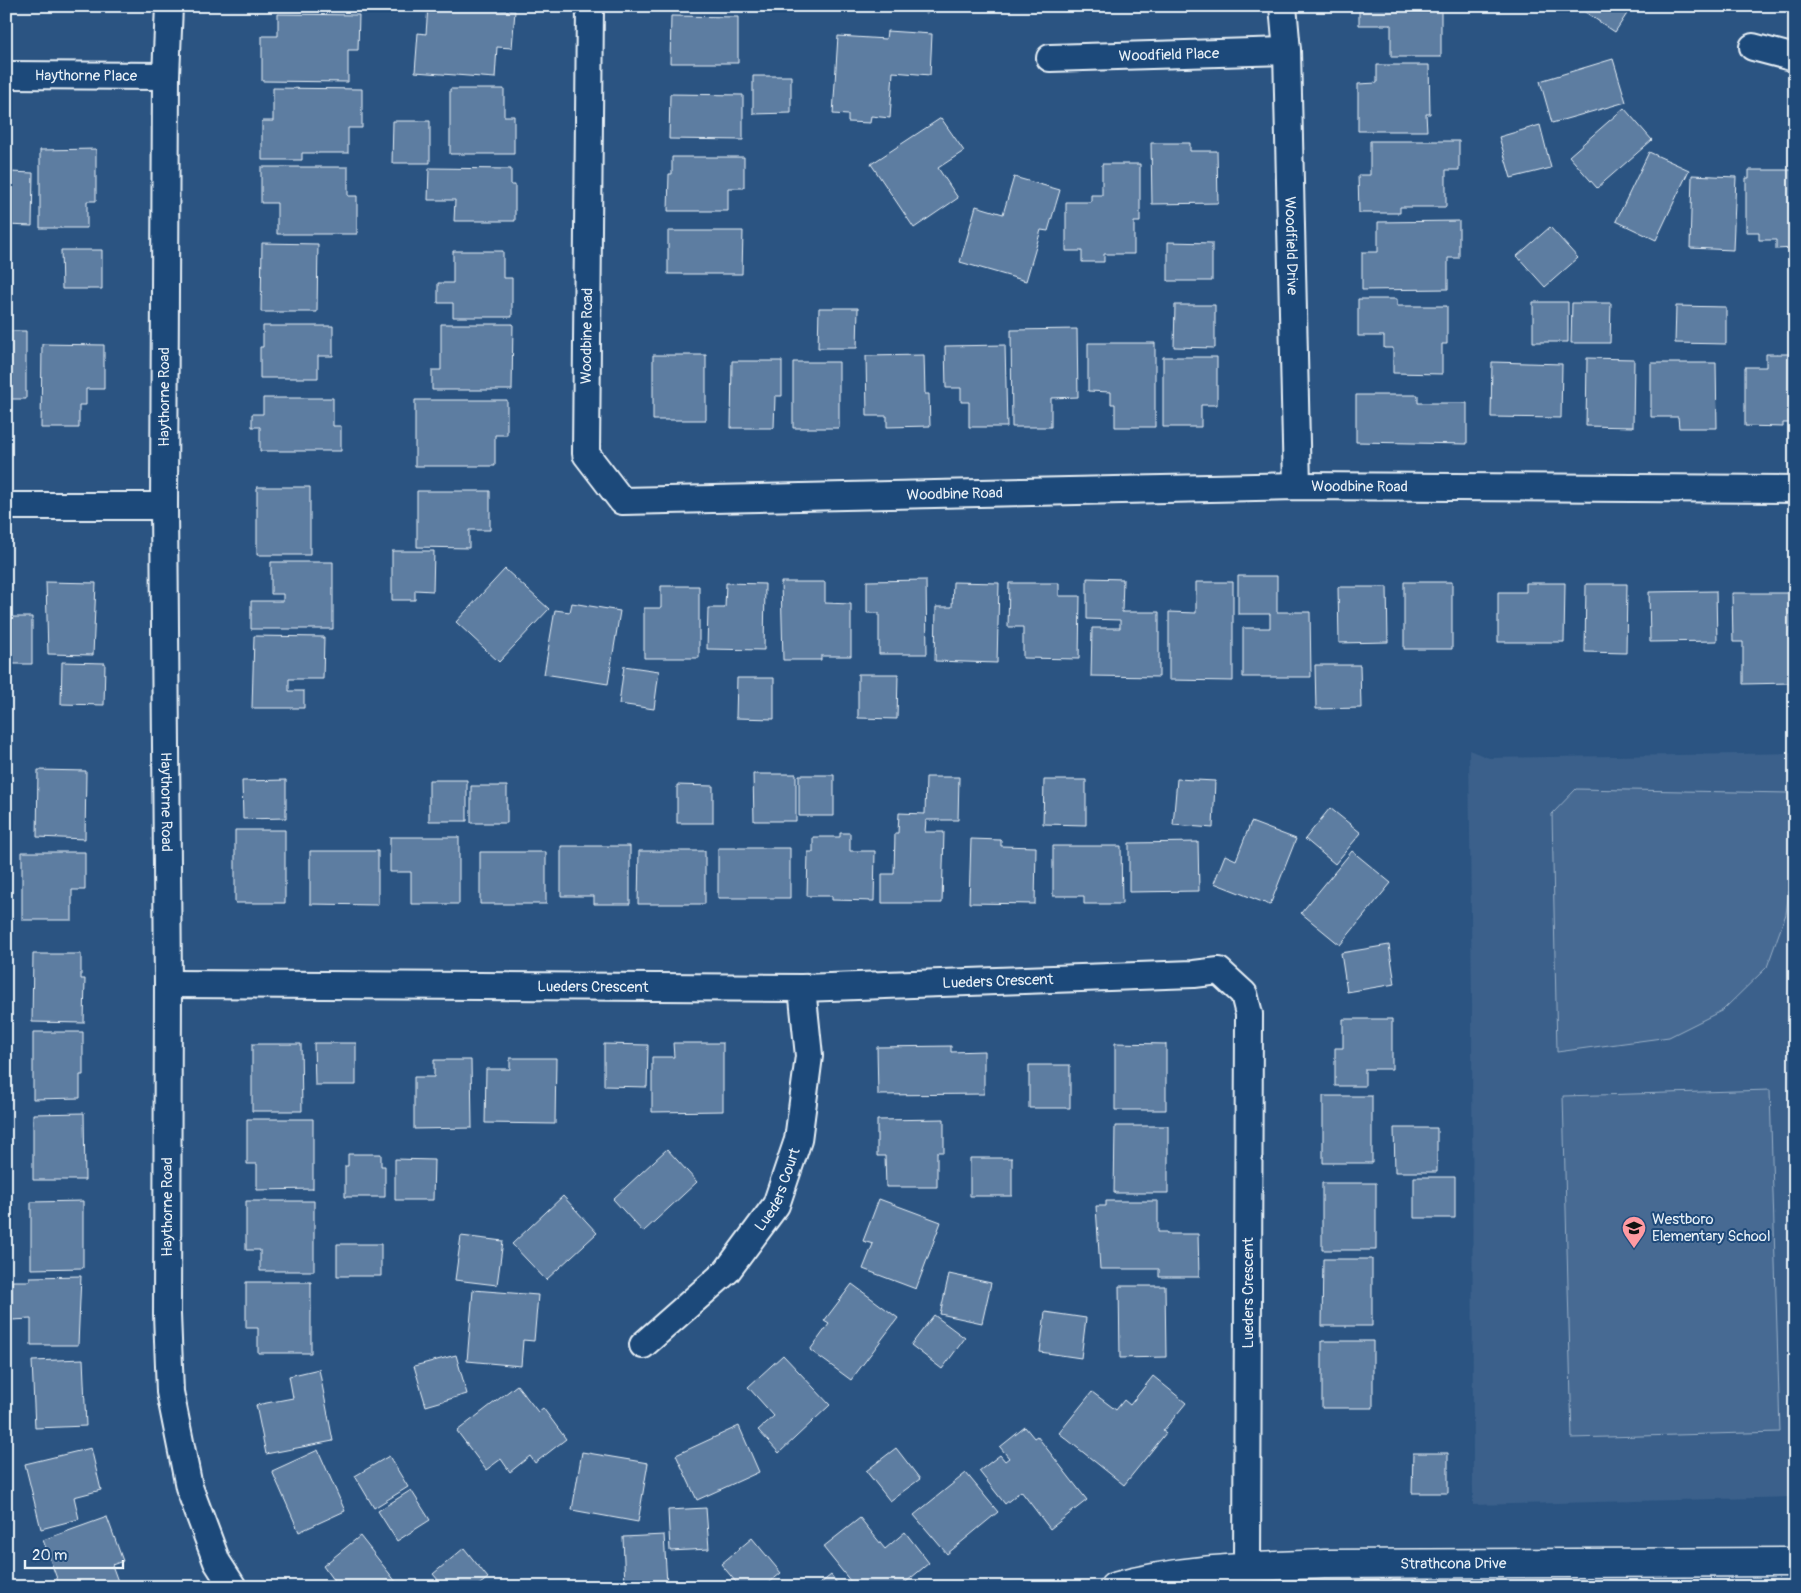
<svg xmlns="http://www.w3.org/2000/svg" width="1801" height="1593" viewBox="0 0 1801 1593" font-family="Pangolin,sans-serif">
<rect width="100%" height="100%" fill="#2b5482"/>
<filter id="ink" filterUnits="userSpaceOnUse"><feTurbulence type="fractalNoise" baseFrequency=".02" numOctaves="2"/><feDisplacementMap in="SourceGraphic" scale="10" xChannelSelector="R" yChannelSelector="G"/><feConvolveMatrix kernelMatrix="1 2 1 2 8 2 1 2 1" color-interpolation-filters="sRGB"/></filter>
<g filter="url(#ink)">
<path fill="#3a608b" d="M 1469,750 L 1489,758 L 1795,753 L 1795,1497 L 1473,1505 L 1472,1001 Z"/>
<path fill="#476b93" stroke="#98aec6" d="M 1576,789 L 1789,793 L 1793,860 L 1786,914 L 1767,967 L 1723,1010 L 1669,1037 L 1557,1052 L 1552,814 Z
M 1770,1090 L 1780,1432 L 1572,1438 L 1563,1096 Z"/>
<path fill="#5d7da1" stroke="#e8f1f8" d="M 428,6 L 515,11 L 512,48 L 497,47 L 495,78 L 415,72 L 418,33 L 426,34 Z
M 843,6 L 862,6 L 861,11 Z
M 916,6 L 932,6 L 927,14 Z
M 1125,6 L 1185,6 L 1185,7 L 1125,8 Z
M 1359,6 L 1441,6 L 1441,57 L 1391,57 L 1391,25 L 1359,25 Z
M 1560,6 L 1570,6 L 1567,11 Z
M 1576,6 L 1632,6 L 1615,32 Z
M 278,14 L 359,15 L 358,50 L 348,50 L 348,82 L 262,81 L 262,36 L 278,36 Z
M 671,16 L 738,17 L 738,63 L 670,63 Z
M 887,31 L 932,34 L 930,75 L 893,72 L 890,118 L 871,116 L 870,123 L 848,122 L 848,115 L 833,114 L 838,36 L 886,39 Z
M 1613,59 L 1626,102 L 1552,123 L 1540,81 Z
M 1377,65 L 1429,65 L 1430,114 L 1426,114 L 1427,131 L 1358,131 L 1358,84 L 1377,83 Z
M 753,76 L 791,76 L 791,113 L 753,114 Z
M 273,88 L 362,89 L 362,128 L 348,128 L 348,153 L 302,153 L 302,160 L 262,160 L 262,121 L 273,121 Z
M 450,89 L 504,89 L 504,116 L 514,116 L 514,154 L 450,154 Z
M 670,94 L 743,95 L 743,140 L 669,139 Z
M 1624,108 L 1652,140 L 1597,188 L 1569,156 Z
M 941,118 L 964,151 L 938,168 L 958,198 L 914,228 L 871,164 Z
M 393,121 L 430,121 L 430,163 L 392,163 Z
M 1540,125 L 1551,168 L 1511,178 L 1499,137 Z
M 1370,141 L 1459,141 L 1459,170 L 1446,170 L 1446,207 L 1400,207 L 1400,213 L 1359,213 L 1358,175 L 1370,175 Z
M 1151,143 L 1190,143 L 1190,151 L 1217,151 L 1218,203 L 1152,204 Z
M 96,149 L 96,201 L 87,201 L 87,228 L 40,228 L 40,150 Z
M 1649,152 L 1689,170 L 1656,240 L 1616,221 Z
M 6,153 L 10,153 L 10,172 L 33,173 L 32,226 L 6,225 Z
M 672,157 L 744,157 L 744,188 L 728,188 L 728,211 L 668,211 L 669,174 L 672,174 Z
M 1102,164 L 1140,164 L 1140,222 L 1134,222 L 1134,254 L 1104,254 L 1104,262 L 1082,262 L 1082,251 L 1066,251 L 1066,202 L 1091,202 L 1091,195 L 1102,195 Z
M 261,167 L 348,167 L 348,196 L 357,196 L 357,234 L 277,234 L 277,203 L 261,203 Z
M 429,168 L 511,169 L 511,185 L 515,185 L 515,221 L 454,221 L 455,200 L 428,200 Z
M 1749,170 L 1795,170 L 1795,248 L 1776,249 L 1776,240 L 1759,240 L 1759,232 L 1746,232 L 1746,178 L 1749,178 Z
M 1692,175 L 1736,177 L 1733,250 L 1690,248 Z
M 1014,177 L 1060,190 L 1048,231 L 1041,230 L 1026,281 L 960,262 L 976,206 L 1003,214 Z
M 1459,221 L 1459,258 L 1448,258 L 1448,289 L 1362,290 L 1362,252 L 1378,252 L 1378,222 Z
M 1550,227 L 1578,258 L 1545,287 L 1517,256 Z
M 668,231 L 743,231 L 742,274 L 668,274 Z
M 1168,242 L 1212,243 L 1212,281 L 1168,281 Z
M 262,243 L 318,244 L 317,312 L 261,312 Z
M 61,250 L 102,250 L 102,289 L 62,289 Z
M 453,251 L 503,251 L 503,278 L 512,278 L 512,317 L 453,317 L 453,303 L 438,303 L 438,283 L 453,283 Z
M 1358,299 L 1397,299 L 1397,306 L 1447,306 L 1447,344 L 1442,344 L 1442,374 L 1393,373 L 1393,348 L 1384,348 L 1384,336 L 1358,336 Z
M 1533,302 L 1568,302 L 1568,342 L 1533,342 Z
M 1572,303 L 1611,303 L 1610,343 L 1571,343 Z
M 1175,305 L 1215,305 L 1215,348 L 1174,347 Z
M 1676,306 L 1726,307 L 1726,344 L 1675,343 Z
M 819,308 L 858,308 L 857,348 L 818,348 Z
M 441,324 L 513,324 L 512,390 L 432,390 L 432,370 L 441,370 Z
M 263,326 L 333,326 L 333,356 L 318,356 L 318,378 L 260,378 L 260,347 L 263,347 Z
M 1077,329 L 1078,397 L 1051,398 L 1051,427 L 1012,427 L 1011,330 Z
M 6,331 L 26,331 L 26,399 L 6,399 Z
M 1088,343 L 1155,343 L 1155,427 L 1115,427 L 1115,404 L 1111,404 L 1111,392 L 1088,391 Z
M 42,344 L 104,345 L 104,389 L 86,389 L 86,405 L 79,405 L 79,428 L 41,428 Z
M 1005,345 L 1007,427 L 969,427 L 969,402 L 961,402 L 961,388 L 946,388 L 945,346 Z
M 1766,354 L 1795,354 L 1795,423 L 1783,423 L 1783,427 L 1745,426 L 1745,367 L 1766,367 Z
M 653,355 L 706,355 L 706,420 L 653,420 Z
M 924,355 L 925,394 L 929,394 L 930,426 L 887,427 L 887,416 L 867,416 L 866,356 Z
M 1163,357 L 1217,357 L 1217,405 L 1201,405 L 1201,427 L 1163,427 Z
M 1587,358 L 1634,359 L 1633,427 L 1586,426 Z
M 732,361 L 782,361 L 782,396 L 775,396 L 774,428 L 731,428 Z
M 793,362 L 839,362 L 839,428 L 793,428 Z
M 1492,362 L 1562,364 L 1561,418 L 1491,417 Z
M 1651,363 L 1716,363 L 1717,428 L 1679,428 L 1678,417 L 1651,417 Z
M 1356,395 L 1418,395 L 1418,403 L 1467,403 L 1467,444 L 1356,442 Z
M 263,398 L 333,398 L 333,426 L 341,426 L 341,451 L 260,451 L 260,427 L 252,427 L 252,414 L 263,414 Z
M 415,400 L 507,400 L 507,435 L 495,435 L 495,466 L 415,466 Z
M 257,487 L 310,487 L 310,555 L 257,555 Z
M 417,491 L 490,491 L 490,530 L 469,530 L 469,548 L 417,547 Z
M 392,551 L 434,551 L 433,591 L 415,590 L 415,600 L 392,600 Z
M 271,562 L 333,562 L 333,629 L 251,629 L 251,601 L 283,601 L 283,594 L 271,594 Z
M 505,569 L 549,609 L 499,662 L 456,622 Z
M 1238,576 L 1277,576 L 1277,612 L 1310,612 L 1311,677 L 1243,677 L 1243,628 L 1270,628 L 1270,614 L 1238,614 Z
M 1087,578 L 1123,579 L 1122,612 L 1159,612 L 1159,677 L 1091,676 L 1092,628 L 1120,628 L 1120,620 L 1087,619 Z
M 926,580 L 927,654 L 879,654 L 879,613 L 867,613 L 867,581 Z
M 46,582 L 96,583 L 93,655 L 48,654 Z
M 781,582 L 825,582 L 825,603 L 851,604 L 851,656 L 821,656 L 821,660 L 783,660 Z
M 953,582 L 999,583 L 997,663 L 935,661 L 936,607 L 952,607 Z
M 1196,582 L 1233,582 L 1233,681 L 1169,680 L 1169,612 L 1196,613 Z
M 1404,582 L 1452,582 L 1452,649 L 1404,649 Z
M 726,583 L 765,584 L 764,650 L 707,649 L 708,608 L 725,608 Z
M 1009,583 L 1059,583 L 1059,596 L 1080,596 L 1079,659 L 1023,658 L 1023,627 L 1008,627 Z
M 1526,583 L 1565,583 L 1564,642 L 1498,642 L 1498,592 L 1526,592 Z
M 1586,584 L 1627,584 L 1626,653 L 1585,652 Z
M 661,586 L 699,586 L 699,658 L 644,658 L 644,608 L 661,608 Z
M 1338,587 L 1387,587 L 1388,642 L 1339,643 Z
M 1716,591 L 1717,641 L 1650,642 L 1649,592 Z
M 1732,593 L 1790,593 L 1791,683 L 1743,684 L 1743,642 L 1733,642 Z
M 572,603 L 620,611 L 608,684 L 544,674 L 555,610 L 570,612 Z
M 6,617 L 32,617 L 32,664 L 6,664 Z
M 254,636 L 324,637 L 323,679 L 289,679 L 289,691 L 304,691 L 304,708 L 252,708 Z
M 62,662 L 105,663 L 104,705 L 61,704 Z
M 1315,665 L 1360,665 L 1361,708 L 1316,709 Z
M 624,666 L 659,671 L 654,709 L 619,704 Z
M 858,674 L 898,674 L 897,719 L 858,718 Z
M 737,678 L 774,678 L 774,719 L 736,718 Z
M 38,770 L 86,771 L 85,839 L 37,837 Z
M 753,774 L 796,774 L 796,821 L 754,821 Z
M 799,775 L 834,775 L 834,816 L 799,816 Z
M 926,777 L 959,777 L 958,820 L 926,820 L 925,832 L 944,832 L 942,903 L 882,903 L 882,874 L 894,874 L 895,833 L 898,833 L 899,813 L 925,814 Z
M 1177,779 L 1215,781 L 1213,828 L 1173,825 Z
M 286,780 L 286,818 L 243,819 L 242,781 Z
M 429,780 L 467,780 L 467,821 L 429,821 Z
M 1044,780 L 1086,780 L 1086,825 L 1043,824 Z
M 677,785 L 713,786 L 713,823 L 677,823 Z
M 471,786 L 507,786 L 507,823 L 471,823 Z
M 6,804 L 7,804 L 7,847 L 6,847 Z
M 1330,808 L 1361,833 L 1335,864 L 1305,839 Z
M 1251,822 L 1296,839 L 1270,905 L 1214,883 L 1225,855 L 1236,860 Z
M 235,830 L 285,830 L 285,903 L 235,903 Z
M 840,833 L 850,833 L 850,851 L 875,851 L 874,901 L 832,900 L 832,896 L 807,896 L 808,852 L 813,852 L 813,837 L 840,837 Z
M 390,837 L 459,837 L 459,904 L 411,904 L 411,872 L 390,872 Z
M 971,839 L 1001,840 L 1001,846 L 1036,847 L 1035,904 L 969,903 Z
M 1198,842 L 1199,891 L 1129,892 L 1129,843 Z
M 561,846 L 630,846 L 630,904 L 594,904 L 594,896 L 561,896 Z
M 1053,846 L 1121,846 L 1122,904 L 1084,904 L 1084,896 L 1053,896 Z
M 718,848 L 790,848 L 790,898 L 718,898 Z
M 310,851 L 378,851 L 378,905 L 310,904 Z
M 639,851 L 705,851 L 705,904 L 638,904 Z
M 1352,851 L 1391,883 L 1340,945 L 1301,913 Z
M 22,852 L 85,852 L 85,890 L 72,890 L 72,920 L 22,920 Z
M 480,852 L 546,852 L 546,904 L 480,904 Z
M 1389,945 L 1395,984 L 1347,992 L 1341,953 Z
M 33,954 L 81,954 L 81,979 L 85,979 L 84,1023 L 32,1022 Z
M 1343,1019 L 1392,1019 L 1392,1069 L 1365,1069 L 1365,1086 L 1335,1086 L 1335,1048 L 1343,1048 Z
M 33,1032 L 83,1032 L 83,1075 L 80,1075 L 80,1098 L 33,1099 Z
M 314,1043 L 356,1043 L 356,1085 L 315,1085 Z
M 673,1043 L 723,1043 L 723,1111 L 652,1112 L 652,1057 L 674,1057 Z
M 1115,1043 L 1166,1044 L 1166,1110 L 1115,1110 Z
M 252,1044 L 301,1044 L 302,1111 L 252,1111 Z
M 604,1044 L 648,1045 L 647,1087 L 604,1086 Z
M 951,1046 L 951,1052 L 984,1051 L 984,1094 L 878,1095 L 877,1047 Z
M 510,1058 L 556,1058 L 555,1124 L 485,1123 L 486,1069 L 510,1069 Z
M 434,1060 L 471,1060 L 472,1128 L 414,1129 L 414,1077 L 434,1077 Z
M 1029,1065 L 1070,1065 L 1070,1108 L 1029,1108 Z
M 1323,1096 L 1372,1096 L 1372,1163 L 1323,1163 Z
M 84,1113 L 85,1180 L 33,1180 L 33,1114 Z
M 247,1119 L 313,1119 L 313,1189 L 257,1190 L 257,1164 L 247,1164 Z
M 944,1119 L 944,1152 L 937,1152 L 937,1187 L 886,1187 L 885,1156 L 877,1156 L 877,1120 Z
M 1115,1126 L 1168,1126 L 1168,1193 L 1114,1193 Z
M 1394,1128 L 1437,1128 L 1437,1172 L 1395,1172 Z
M 667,1149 L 697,1182 L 643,1232 L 613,1199 Z
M 348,1154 L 381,1154 L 381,1166 L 385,1166 L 385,1197 L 345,1197 L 345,1166 L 348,1166 Z
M 970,1158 L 1012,1158 L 1012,1196 L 970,1196 Z
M 395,1159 L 434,1160 L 433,1200 L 395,1200 Z
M 1414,1177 L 1455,1177 L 1455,1218 L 1414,1218 Z
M 1322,1183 L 1376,1183 L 1376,1250 L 1322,1250 Z
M 563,1196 L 597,1233 L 546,1280 L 512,1244 Z
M 879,1199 L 941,1222 L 916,1289 L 863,1269 L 873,1244 L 863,1241 Z
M 83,1201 L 83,1268 L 31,1269 L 31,1202 Z
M 246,1201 L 314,1201 L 314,1271 L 260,1271 L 260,1250 L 246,1250 Z
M 1106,1201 L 1158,1201 L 1158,1232 L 1167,1232 L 1167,1234 L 1198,1234 L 1199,1277 L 1159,1277 L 1159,1269 L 1100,1269 L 1096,1206 L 1106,1206 Z
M 461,1236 L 503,1241 L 497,1285 L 455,1280 Z
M 337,1244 L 381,1244 L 381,1276 L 337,1276 Z
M 1323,1259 L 1372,1259 L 1372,1326 L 1322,1326 Z
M 949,1274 L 991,1283 L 982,1323 L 940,1314 Z
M 81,1276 L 78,1345 L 31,1345 L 31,1319 L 12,1320 L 12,1281 L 30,1281 L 30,1277 Z
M 246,1282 L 311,1282 L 311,1353 L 258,1353 L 258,1328 L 246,1328 Z
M 852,1284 L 898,1318 L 851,1380 L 810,1350 L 829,1324 L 824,1321 Z
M 1119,1286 L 1165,1286 L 1166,1357 L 1120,1358 Z
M 473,1290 L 538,1295 L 534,1341 L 523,1340 L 521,1366 L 467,1361 Z
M 1045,1312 L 1086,1318 L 1081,1358 L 1040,1352 Z
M 934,1315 L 965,1338 L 942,1369 L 911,1345 Z
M 1322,1341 L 1373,1341 L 1373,1408 L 1322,1408 Z
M 456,1355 L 467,1394 L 426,1406 L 414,1366 Z
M 783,1355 L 830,1405 L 779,1453 L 758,1430 L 774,1416 L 748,1387 Z
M 83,1359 L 86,1426 L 35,1428 L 32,1361 Z
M 319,1369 L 333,1441 L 266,1454 L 256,1405 L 293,1398 L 289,1376 Z
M 1153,1376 L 1186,1403 L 1163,1431 L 1166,1433 L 1124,1485 L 1059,1433 L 1092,1392 L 1116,1410 L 1124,1400 L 1130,1405 Z
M 517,1385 L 538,1412 L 543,1408 L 566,1439 L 535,1463 L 530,1456 L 510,1472 L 501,1459 L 486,1470 L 457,1431 Z
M 6,1401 L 10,1445 L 6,1446 Z
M 739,1426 L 759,1472 L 697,1500 L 676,1455 Z
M 1025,1427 L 1034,1438 L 1037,1436 L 1087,1500 L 1050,1529 L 1021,1491 L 1005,1504 L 979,1471 L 1000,1455 L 1005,1461 L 1009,1458 L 1000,1447 Z
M 91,1448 L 101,1490 L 74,1497 L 79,1519 L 41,1529 L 25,1464 Z
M 896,1448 L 920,1479 L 890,1501 L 866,1471 Z
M 318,1450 L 345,1511 L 299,1532 L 272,1471 Z
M 582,1452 L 648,1463 L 638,1522 L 572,1510 Z
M 1413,1453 L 1448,1453 L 1448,1493 L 1412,1493 Z
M 389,1456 L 408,1487 L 374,1508 L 355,1476 Z
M 966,1473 L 998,1512 L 947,1554 L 914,1515 Z
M 411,1490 L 430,1520 L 397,1541 L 378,1511 Z
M 706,1508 L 709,1549 L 670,1551 L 668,1510 Z
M 107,1517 L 123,1561 L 112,1565 L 120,1587 L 60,1587 L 43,1540 Z
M 860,1518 L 885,1549 L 905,1532 L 929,1563 L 900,1587 L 855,1587 L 823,1547 Z
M 664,1535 L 667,1584 L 625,1586 L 623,1537 Z
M 360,1536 L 400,1587 L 338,1587 L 323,1566 Z
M 752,1538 L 781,1573 L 764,1587 L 740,1587 L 721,1564 Z
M 464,1548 L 488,1578 L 476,1587 L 444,1587 L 433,1574 Z
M 831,1575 L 840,1587 L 816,1587 Z"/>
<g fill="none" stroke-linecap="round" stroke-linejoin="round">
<defs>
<g id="minor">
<path id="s1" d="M 169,6 L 166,76 L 164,506 L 168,984 L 167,1314 L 170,1392 L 189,1487 L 217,1562 L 233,1587"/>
<path id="s2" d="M 590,6 L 586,454 L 622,501 L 1297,486 L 1795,489"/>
<path id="s3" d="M 1283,6 L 1287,51 L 1297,486"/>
<path d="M 1753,47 L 1795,58"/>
<path id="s4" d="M 1050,58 L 1287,51"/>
<path id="s5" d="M 6,75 L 166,76"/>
<path d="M 6,506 L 164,506"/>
<path id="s6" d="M 168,984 L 802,988 L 1194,974 L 1219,971 L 1244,994 L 1249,1014 L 1247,1567"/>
<path id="s7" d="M 643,1345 L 727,1271 L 776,1205 L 798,1140 L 809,1056 L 802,988"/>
</g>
<g id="tertiary">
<path id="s8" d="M 1114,1587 C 1182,1568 1254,1567 1324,1564 L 1795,1562"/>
</g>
</defs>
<use href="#minor" stroke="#e8f1f8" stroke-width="30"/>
<use href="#tertiary" stroke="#e8f1f8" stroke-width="31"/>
<use href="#minor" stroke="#1f4a7a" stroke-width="26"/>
<use href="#tertiary" stroke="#1f4a7a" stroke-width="28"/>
</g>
</g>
<defs>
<symbol id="school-pin" viewBox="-11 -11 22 30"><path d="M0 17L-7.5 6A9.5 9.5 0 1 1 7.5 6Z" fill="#ff9aa2" stroke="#1f4a7a"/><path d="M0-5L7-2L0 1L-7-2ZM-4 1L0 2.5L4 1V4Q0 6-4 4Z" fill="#111"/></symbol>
</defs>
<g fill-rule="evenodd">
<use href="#school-pin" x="1620" y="1214" width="28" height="38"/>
</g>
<g text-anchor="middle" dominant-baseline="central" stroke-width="4" stroke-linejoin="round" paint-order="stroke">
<g font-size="15" fill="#e8f1f8" stroke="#1f4a7a">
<text stroke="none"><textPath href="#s4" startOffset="119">Woodfield Place</textPath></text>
<text stroke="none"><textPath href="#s5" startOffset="80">Haythorne Place</textPath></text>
<text stroke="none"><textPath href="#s3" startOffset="240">Woodfield Drive</textPath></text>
<text transform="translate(587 336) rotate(-89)">Woodbine Road</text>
<text transform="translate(164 397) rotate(-90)">Haythorne Road</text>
<text stroke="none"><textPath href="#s2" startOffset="1245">Woodbine Road</textPath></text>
<text stroke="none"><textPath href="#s2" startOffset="840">Woodbine Road</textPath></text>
<text stroke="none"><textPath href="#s1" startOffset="796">Haythorne Road</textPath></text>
<text stroke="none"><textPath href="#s6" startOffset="830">Lueders Crescent</textPath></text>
<text stroke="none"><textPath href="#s6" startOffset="425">Lueders Crescent</textPath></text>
<text stroke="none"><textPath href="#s7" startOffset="209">Lueders Court</textPath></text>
<text transform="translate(167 1207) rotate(-90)">Haythorne Road</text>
<text transform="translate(1248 1293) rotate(-90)">Lueders Crescent</text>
<text stroke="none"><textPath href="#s8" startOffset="341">Strathcona Drive</textPath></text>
</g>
<g font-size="15" fill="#e8f1f8" stroke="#1f4a7a" text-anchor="start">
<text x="1652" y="1219">Westboro<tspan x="1652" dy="17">Elementary School</tspan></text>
</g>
</g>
<rect width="1801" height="1593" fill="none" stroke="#1f4a7a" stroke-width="25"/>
<rect x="12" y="12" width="1776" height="1568" fill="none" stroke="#e8f1f8" stroke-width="2" filter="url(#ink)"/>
<path d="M25 1560v8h98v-8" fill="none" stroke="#e8f1f8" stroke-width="2.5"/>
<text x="32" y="1560" font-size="15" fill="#e8f1f8" stroke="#1f4a7a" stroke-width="4" paint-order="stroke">20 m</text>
</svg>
